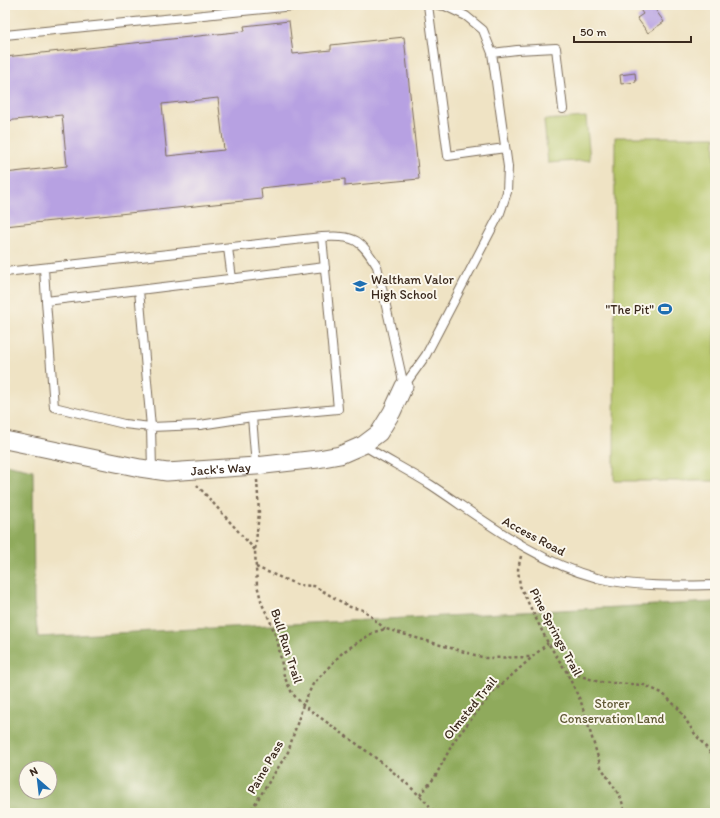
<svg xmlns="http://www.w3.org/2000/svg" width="720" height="818" viewBox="0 0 720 818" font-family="Itim,sans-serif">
<rect width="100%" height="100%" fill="#fbf7ec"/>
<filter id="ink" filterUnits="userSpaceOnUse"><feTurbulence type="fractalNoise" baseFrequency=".025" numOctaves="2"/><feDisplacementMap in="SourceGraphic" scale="8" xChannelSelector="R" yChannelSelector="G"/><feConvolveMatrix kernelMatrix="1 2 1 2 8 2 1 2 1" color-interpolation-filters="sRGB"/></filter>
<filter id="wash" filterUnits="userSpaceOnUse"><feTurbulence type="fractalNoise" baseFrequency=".012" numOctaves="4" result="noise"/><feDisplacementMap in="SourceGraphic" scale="16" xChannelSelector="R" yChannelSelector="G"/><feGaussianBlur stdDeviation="0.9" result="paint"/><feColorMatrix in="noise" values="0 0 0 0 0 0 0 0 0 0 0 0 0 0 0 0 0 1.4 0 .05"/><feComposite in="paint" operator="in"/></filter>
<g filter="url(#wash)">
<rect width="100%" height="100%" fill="#efe3c4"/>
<path fill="#b4c466" stroke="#787742" d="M 586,117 L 590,160 L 548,163 L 544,120 Z
M 615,137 L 715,137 L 715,481 L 614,481 Z"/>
<path fill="#8faa5b" stroke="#656a3c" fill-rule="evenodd" d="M 5,464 L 33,470 L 34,603 L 38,637 L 715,602 L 715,813 L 5,813 ZM 26,768 L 50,768 L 50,792 L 26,792 Z"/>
<g id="blocks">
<path fill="#b7a1e2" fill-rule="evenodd" d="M 637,5 L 652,5 L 664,22 L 648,33 L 637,18 L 643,14 Z
M 289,21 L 293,54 L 331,50 L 331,45 L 404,37 L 419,179 L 345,186 L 345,179 L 261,188 L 262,199 L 5,226 L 5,173 L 67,166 L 62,115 L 5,121 L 5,57 L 245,31 L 244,26 ZM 218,98 L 224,150 L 167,156 L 162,104 Z
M 635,73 L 636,82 L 621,84 L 620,75 Z"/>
</g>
</g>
<g filter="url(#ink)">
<use href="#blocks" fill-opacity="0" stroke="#7a6b58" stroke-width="1"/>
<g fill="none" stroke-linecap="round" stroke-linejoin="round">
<defs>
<path id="lane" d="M 428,5 L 448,156 L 505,148
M 5,35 L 303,5
M 492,53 L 517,50 L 556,48 L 563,109
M 228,248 L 232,279
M 44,268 L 46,301 L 139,290 L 151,427 L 152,470
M 5,272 L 322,237 C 355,235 360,239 377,266 L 404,386
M 139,290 L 325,267
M 46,301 L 54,407 L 124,424 L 151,427 L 200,425 L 252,417 L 338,409 L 322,237
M 404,386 L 426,355 L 500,213 L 507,192 L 508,167 L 492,53 L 483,30 L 466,16 L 445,6 L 438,5
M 252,417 L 256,466
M 363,445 C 385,459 409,471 431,485 C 484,520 534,561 597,578 C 634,587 677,586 715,585"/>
<g id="street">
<path id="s1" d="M 5,440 L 140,468 L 167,472 L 256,466 L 318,459 L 340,455 L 363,445 L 379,433 L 392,412 L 404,386"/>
</g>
</defs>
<use href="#lane" stroke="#7a6b58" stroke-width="10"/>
<use href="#street" stroke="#7a6b58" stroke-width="19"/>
<path stroke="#7a6b58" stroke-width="2.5" stroke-dasharray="3 3" stroke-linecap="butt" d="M 257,480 L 259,513 L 255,551 L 257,585 L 262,604 L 271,623 L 278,643 L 284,676 L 292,693 L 303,705 C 349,739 398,770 436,813
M 197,485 L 255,550
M 521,556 L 518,569 L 520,586 L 548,643 L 566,671 L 581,702 L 601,767 L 621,798 L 625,813
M 256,567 L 298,585 L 314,586 L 350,607 L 364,610 L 385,629
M 566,671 L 599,682 L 644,685 L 662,693 L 678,708 L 695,734 L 715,758
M 420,795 L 435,777 L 454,741 L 493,692 L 548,643
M 247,813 L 253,807 L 288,752 L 303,705 L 313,684 L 343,652 L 374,632 L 386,629 L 485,658 L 531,657"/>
<use href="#lane" stroke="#fff" stroke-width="8"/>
<use href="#street" stroke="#fff" stroke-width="17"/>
</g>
</g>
<defs>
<symbol id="school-bare" viewBox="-9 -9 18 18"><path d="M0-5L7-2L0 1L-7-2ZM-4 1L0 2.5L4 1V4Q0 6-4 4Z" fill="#1f6fb2" stroke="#fbf7ec" stroke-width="2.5" paint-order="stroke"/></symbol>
<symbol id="stadium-bare" viewBox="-9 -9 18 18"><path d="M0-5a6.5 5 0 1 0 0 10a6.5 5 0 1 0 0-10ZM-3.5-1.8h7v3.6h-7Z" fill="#1f6fb2" stroke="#fbf7ec" stroke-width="2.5" paint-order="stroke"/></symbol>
</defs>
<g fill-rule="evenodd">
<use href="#school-bare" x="350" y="276" width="20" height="20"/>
<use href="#stadium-bare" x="655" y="299" width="20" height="20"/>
</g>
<g text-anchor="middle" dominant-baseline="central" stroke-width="4" stroke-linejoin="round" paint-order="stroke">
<g font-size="13" fill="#3b2a1e" stroke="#fbf7ec" text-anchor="start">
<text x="371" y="279">Waltham Valor<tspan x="371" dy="15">High School</tspan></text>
<text x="654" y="309" text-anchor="end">"The Pit"</text>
</g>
<g font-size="13" fill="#3b2a1e" stroke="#fbf7ec">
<text stroke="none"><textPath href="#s1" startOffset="219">Jack's Way</textPath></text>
<text transform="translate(534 536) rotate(28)">Access Road</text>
<text transform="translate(556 632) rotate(62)">Pine Springs Trail</text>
<text transform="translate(287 646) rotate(72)">Bull Run Trail</text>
<text transform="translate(470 708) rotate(-51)">Olmsted Trail</text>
<text transform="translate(265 767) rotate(-60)">Paine Pass</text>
</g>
<g font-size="13" fill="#5f5834" stroke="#fbf7ec">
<text x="612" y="703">Storer<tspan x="612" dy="15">Conservation Land</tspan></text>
</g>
</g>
<rect width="720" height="818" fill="none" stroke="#fbf7ec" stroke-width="20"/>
<g transform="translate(38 780) rotate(332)"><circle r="19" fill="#fbf7ec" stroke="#aea59a"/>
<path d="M0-3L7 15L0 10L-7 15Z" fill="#1f6fb2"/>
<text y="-6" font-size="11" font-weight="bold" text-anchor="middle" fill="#3b2a1e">N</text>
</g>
<path d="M574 36v6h117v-6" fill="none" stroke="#3b2a1e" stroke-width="2"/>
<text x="580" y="36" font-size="12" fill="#3b2a1e" stroke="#fbf7ec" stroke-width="3" paint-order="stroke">50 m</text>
</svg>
